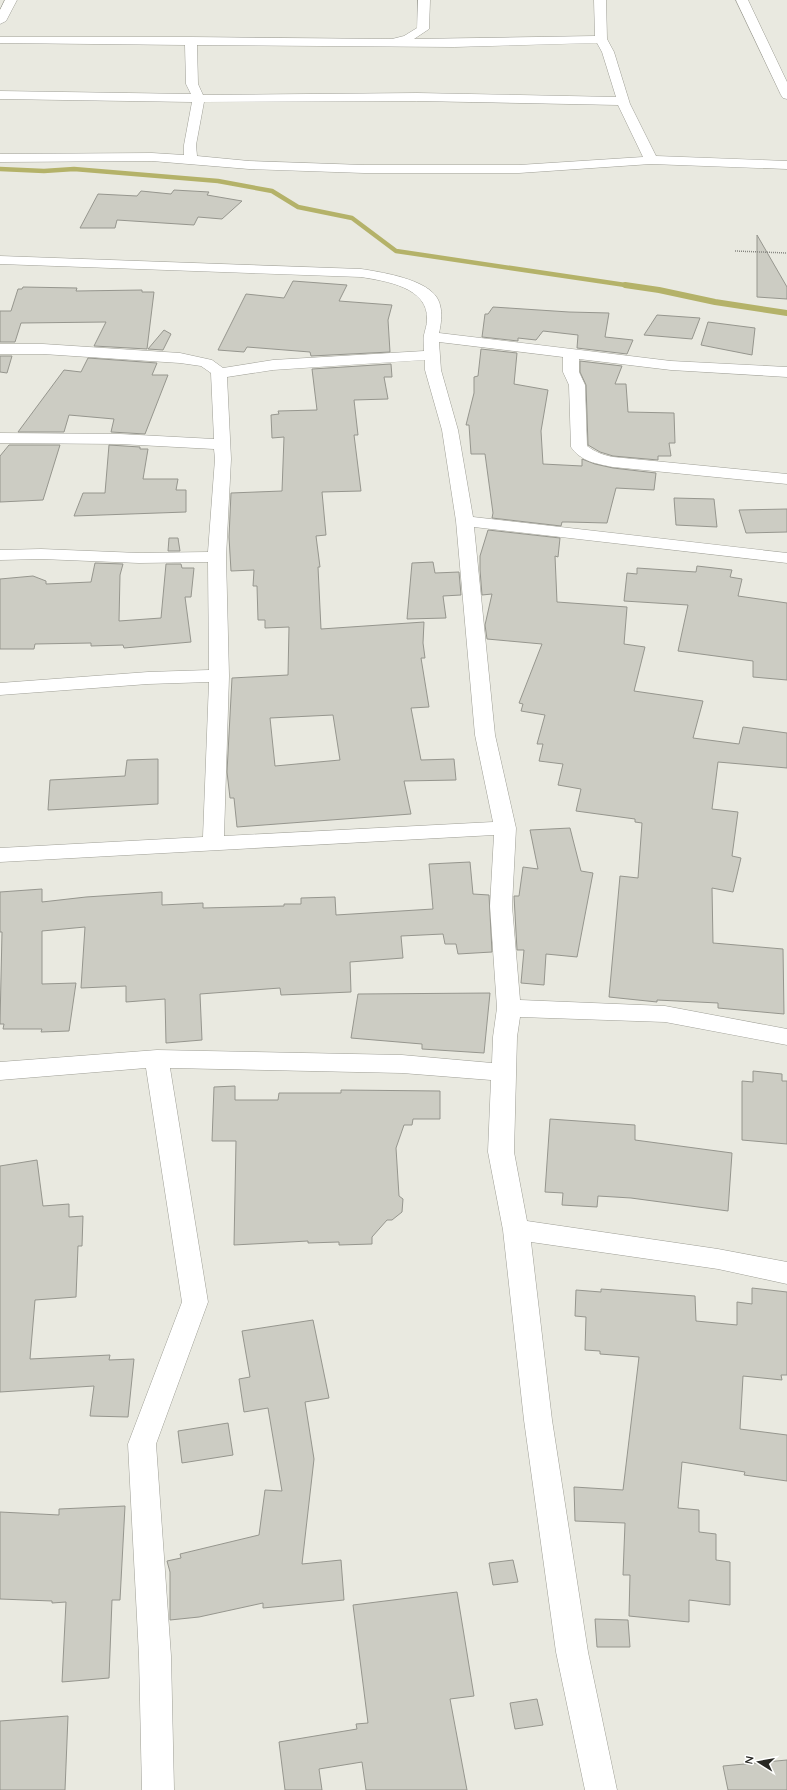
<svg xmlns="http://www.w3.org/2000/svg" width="787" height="1790" viewBox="0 0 787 1790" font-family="Quicksand,sans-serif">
<rect width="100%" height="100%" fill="#e9e9e0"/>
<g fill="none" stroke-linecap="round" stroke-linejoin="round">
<path stroke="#b4b269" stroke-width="4.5" d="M 0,169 L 44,171 L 74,169 L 218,181 L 272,191 L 298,207 L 352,218 L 396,251 L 632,286"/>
<path stroke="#b4b269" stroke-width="6" d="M 625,285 L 659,290 L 715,302 L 787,313"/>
</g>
<path fill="#ccccc3" stroke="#96968e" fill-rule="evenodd" d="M 174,190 L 209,192 L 207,195 L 242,201 L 222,219 L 198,217 L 194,225 L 117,220 L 115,228 L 80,228 L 98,194 L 137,196 L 141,191 L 171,194 Z
M 757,235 L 787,287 L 787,299 L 757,297 Z
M 293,281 L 347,285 L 339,301 L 392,305 L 388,320 L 390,352 L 311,356 L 310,352 L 247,347 L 244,352 L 218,350 L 246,294 L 284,298 Z
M 23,287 L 77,288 L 76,291 L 142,290 L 142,292 L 154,292 L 147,349 L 94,346 L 106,322 L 21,323 L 15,342 L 0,342 L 0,311 L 11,311 L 18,289 L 22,289 Z
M 493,307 L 569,312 L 609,313 L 605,337 L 633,340 L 627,354 L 577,348 L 578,335 L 543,331 L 536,340 L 518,338 L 518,341 L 482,337 L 485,314 L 488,314 Z
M 657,315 L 700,318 L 692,339 L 644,335 Z
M 708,322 L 755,328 L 752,355 L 701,345 Z
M 164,330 L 171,334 L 163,350 L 148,349 Z
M 481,349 L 517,353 L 514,384 L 548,390 L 541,431 L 543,464 L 582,466 L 582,459 L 595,464 L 613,468 L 656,473 L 654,490 L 616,488 L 607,523 L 568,522 L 562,522 L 561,526 L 492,518 L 493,513 L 485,454 L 471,454 L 469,425 L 466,425 L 474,393 L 474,377 L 478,376 Z
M 0,356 L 12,356 L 7,373 L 0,372 Z
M 88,358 L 157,363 L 152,375 L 168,375 L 145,434 L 111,432 L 114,419 L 69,415 L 64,432 L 18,432 L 64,370 L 81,372 Z
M 580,361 L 622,366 L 615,384 L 626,384 L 628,412 L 674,413 L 675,443 L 669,443 L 671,456 L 658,456 L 658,460 L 613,456 L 600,452 L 588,445 L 586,385 L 580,372 Z
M 391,364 L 392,377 L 384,377 L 388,399 L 354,400 L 358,435 L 354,435 L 361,491 L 322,492 L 326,535 L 316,536 L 320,567 L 318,567 L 321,629 L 424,622 L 423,643 L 425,658 L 421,658 L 429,707 L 411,708 L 421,760 L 454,759 L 456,780 L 404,781 L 411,814 L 237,827 L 234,798 L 230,798 L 227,772 L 232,678 L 288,675 L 289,627 L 265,628 L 265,620 L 258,620 L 257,586 L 253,586 L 254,570 L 231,571 L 229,537 L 231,493 L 282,491 L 284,437 L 272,438 L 271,415 L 279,414 L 278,411 L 317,410 L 312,369 ZM 333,715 L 340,760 L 275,766 L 270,718 Z
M 9,445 L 60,445 L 43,500 L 0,502 L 0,456 Z
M 109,445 L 140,447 L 140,449 L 148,449 L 143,479 L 178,479 L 176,490 L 186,490 L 186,512 L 74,516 L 83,493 L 105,493 Z
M 674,498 L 714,499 L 717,527 L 676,525 Z
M 787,509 L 787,532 L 746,533 L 739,510 Z
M 488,530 L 560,538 L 558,557 L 555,556 L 557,602 L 627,607 L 624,644 L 645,647 L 634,691 L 703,701 L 693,738 L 739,744 L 743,727 L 787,733 L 787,768 L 718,762 L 712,809 L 738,812 L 732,856 L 741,858 L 733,892 L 712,888 L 713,943 L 783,949 L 784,1014 L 718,1008 L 718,1003 L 657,1000 L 657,1002 L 609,997 L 620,876 L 638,878 L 642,823 L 635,822 L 635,819 L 576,811 L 581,789 L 558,785 L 563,764 L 539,761 L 543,744 L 537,744 L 545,715 L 521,711 L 523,704 L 519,703 L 542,644 L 487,639 L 485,625 L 492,594 L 482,595 L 480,570 L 480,556 Z
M 169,538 L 178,538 L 180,551 L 168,551 Z
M 433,562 L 435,573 L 459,572 L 461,595 L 443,596 L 446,618 L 407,619 L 412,563 Z
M 95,563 L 123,564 L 120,575 L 119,621 L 161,618 L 166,564 L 181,564 L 182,568 L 194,568 L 191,597 L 185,597 L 191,642 L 124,648 L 123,645 L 91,646 L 91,643 L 35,644 L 34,649 L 0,649 L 0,579 L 33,576 L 46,581 L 46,584 L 91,582 Z
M 697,566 L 732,570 L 730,577 L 742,579 L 738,596 L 787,603 L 787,680 L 753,677 L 753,661 L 678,651 L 688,605 L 624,601 L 627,573 L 637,574 L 637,568 L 696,572 Z
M 158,759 L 158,804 L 48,810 L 50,780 L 125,776 L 127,760 Z
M 570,828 L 581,871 L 593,873 L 577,957 L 546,954 L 544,985 L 521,983 L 524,950 L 517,950 L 514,896 L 519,896 L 523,867 L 538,869 L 530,830 Z
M 470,862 L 473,894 L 489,895 L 492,952 L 458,954 L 456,944 L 445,944 L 443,934 L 401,936 L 403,958 L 350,962 L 351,992 L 281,995 L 280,988 L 200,994 L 202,1040 L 166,1043 L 165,999 L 126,1002 L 126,986 L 81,988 L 85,927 L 42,931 L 42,984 L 76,983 L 69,1031 L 41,1032 L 42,1029 L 3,1029 L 4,1024 L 0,1024 L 2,932 L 0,932 L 0,892 L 42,889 L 42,902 L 86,897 L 162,892 L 162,905 L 203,903 L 203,908 L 284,906 L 284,904 L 301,904 L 301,898 L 335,897 L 336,915 L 433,909 L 429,864 Z
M 490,993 L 484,1053 L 422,1049 L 422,1044 L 351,1038 L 358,994 Z
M 753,1071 L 782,1074 L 782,1081 L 787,1081 L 787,1144 L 742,1140 L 742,1081 L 753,1082 Z
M 235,1086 L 235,1100 L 278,1100 L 279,1093 L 341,1093 L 341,1090 L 440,1091 L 440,1119 L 413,1119 L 412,1125 L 404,1125 L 396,1148 L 399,1196 L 403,1199 L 402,1212 L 392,1220 L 387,1220 L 372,1237 L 372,1244 L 339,1245 L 339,1242 L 308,1243 L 308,1241 L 234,1245 L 236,1141 L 212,1141 L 214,1087 Z
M 550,1119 L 635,1125 L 635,1140 L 732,1153 L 728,1211 L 631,1198 L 598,1196 L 597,1207 L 562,1205 L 563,1193 L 545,1192 Z
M 37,1160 L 43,1206 L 69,1204 L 69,1217 L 83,1216 L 82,1246 L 78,1246 L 76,1297 L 35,1300 L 30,1359 L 110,1355 L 109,1360 L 134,1359 L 128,1417 L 90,1416 L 94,1386 L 0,1392 L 0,1166 Z
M 752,1288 L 787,1292 L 787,1375 L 781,1375 L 782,1380 L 743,1376 L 740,1429 L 787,1435 L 787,1481 L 744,1475 L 745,1472 L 682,1462 L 678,1508 L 699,1510 L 699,1532 L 716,1534 L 716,1560 L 730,1562 L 730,1605 L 689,1600 L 689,1622 L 629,1616 L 630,1575 L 623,1575 L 625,1523 L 575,1521 L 574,1487 L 623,1490 L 639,1357 L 600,1354 L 600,1351 L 585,1350 L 586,1317 L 575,1316 L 576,1290 L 601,1292 L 601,1289 L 695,1296 L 696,1321 L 737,1325 L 737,1302 L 752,1304 Z
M 313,1320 L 329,1398 L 305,1402 L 314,1459 L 302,1564 L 341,1560 L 344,1600 L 263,1608 L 263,1603 L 199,1617 L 170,1620 L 170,1572 L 167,1561 L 181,1558 L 180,1554 L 259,1535 L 265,1490 L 282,1491 L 268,1408 L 244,1412 L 239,1379 L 250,1377 L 242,1331 Z
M 228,1423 L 233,1455 L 182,1463 L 178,1431 Z
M 125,1506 L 120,1600 L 112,1600 L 109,1678 L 62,1682 L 66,1602 L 52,1603 L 52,1601 L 0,1599 L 0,1512 L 59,1515 L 59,1509 Z
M 513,1560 L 518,1582 L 493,1585 L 489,1563 Z
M 457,1592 L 474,1696 L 450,1699 L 467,1790 L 366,1790 L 362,1762 L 319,1769 L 322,1790 L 285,1790 L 279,1742 L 357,1729 L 356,1724 L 368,1723 L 353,1605 Z
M 595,1619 L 628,1620 L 630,1647 L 597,1647 Z
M 537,1699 L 543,1725 L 515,1729 L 510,1703 Z
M 68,1716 L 65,1790 L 0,1790 L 0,1721 Z
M 787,1760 L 787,1790 L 728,1790 L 723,1766 Z"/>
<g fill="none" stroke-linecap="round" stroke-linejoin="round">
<defs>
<path id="minor" d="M 5,0 L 17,0 L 6,21 L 0,24 L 0,10 Z
M 418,0 L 430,0 L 429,29 L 414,39 L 595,36 L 594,0 L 606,0 L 607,39 L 614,52 L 630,104 L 656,156 L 787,161 L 787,169 L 651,164 L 519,173 L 364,173 L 249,169 L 152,161 L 0,162 L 0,154 L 152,153 L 184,155 L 184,145 L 192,102 L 0,99 L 0,91 L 191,94 L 186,84 L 185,45 L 0,43 L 0,37 L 191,37 L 392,39 L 404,36 L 417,28 ZM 597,43 L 602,52 L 616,97 L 417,93 L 203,95 L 198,84 L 197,45 L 454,47 ZM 417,101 L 618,105 L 643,157 L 519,165 L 364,165 L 249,161 L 197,156 L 196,145 L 204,102 Z
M 736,0 L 748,0 L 787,82 L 787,99 L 783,98 L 781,95 Z
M 0,256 L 361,269 C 381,272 417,278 432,292 C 444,302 442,320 439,333 L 671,361 L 787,367 L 787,377 L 671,370 L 579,359 L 579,372 L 585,385 L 587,446 C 595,452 603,455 613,457 L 787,474 L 787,484 L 613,467 C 597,464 580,461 571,447 L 569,385 L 563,372 L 563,357 L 439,342 L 441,370 L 458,430 L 473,517 L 787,553 L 787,563 L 474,527 L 495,735 L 516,828 L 512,906 L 520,1000 L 665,1006 L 787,1029 L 787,1045 L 665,1022 L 520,1017 L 517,1037 L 514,1152 L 527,1221 L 718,1249 L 787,1262 L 787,1284 L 718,1269 L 531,1242 L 552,1420 L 588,1652 L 617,1790 L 585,1790 L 556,1652 L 524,1420 L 503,1230 L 488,1152 L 491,1080 L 402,1073 L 170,1068 L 208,1302 L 156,1444 L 171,1656 L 174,1790 L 142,1790 L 139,1656 L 128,1444 L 182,1302 L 146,1068 L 0,1080 L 0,1062 L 157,1050 L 402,1055 L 492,1063 L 493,1037 L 497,1008 L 490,906 L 494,835 L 0,862 L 0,848 L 203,837 L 209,682 L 148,684 L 0,695 L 0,683 L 148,672 L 209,670 L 208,562 L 139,563 L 41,559 L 0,560 L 0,550 L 41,549 L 139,553 L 208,552 L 215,459 L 214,449 L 120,444 L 0,443 L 0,433 L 120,434 L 214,439 L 211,373 L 201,366 L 180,363 L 43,354 L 0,354 L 0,344 L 43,344 L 180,353 L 212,360 L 223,368 L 273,360 L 424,351 C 424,346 423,340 424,335 C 425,330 427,325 427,320 C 429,287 385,281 361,277 L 0,264 ZM 425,360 L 425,370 L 442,430 L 456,521 L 475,735 L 493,822 L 224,836 L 229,676 L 226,557 L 231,459 L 227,377 L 273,370 Z"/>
</defs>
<use href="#minor" stroke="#9f9f96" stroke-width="1"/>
<path stroke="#868680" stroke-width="1.5" stroke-dasharray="1 1" stroke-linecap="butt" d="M 735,251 L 787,253"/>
<use href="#minor" fill="#fff" fill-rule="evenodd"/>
</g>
<g transform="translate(759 1762) rotate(281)" stroke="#fffffe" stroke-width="3" paint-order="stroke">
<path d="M0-3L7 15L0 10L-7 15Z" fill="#272723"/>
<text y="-6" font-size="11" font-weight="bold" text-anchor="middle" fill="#272723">N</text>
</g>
</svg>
